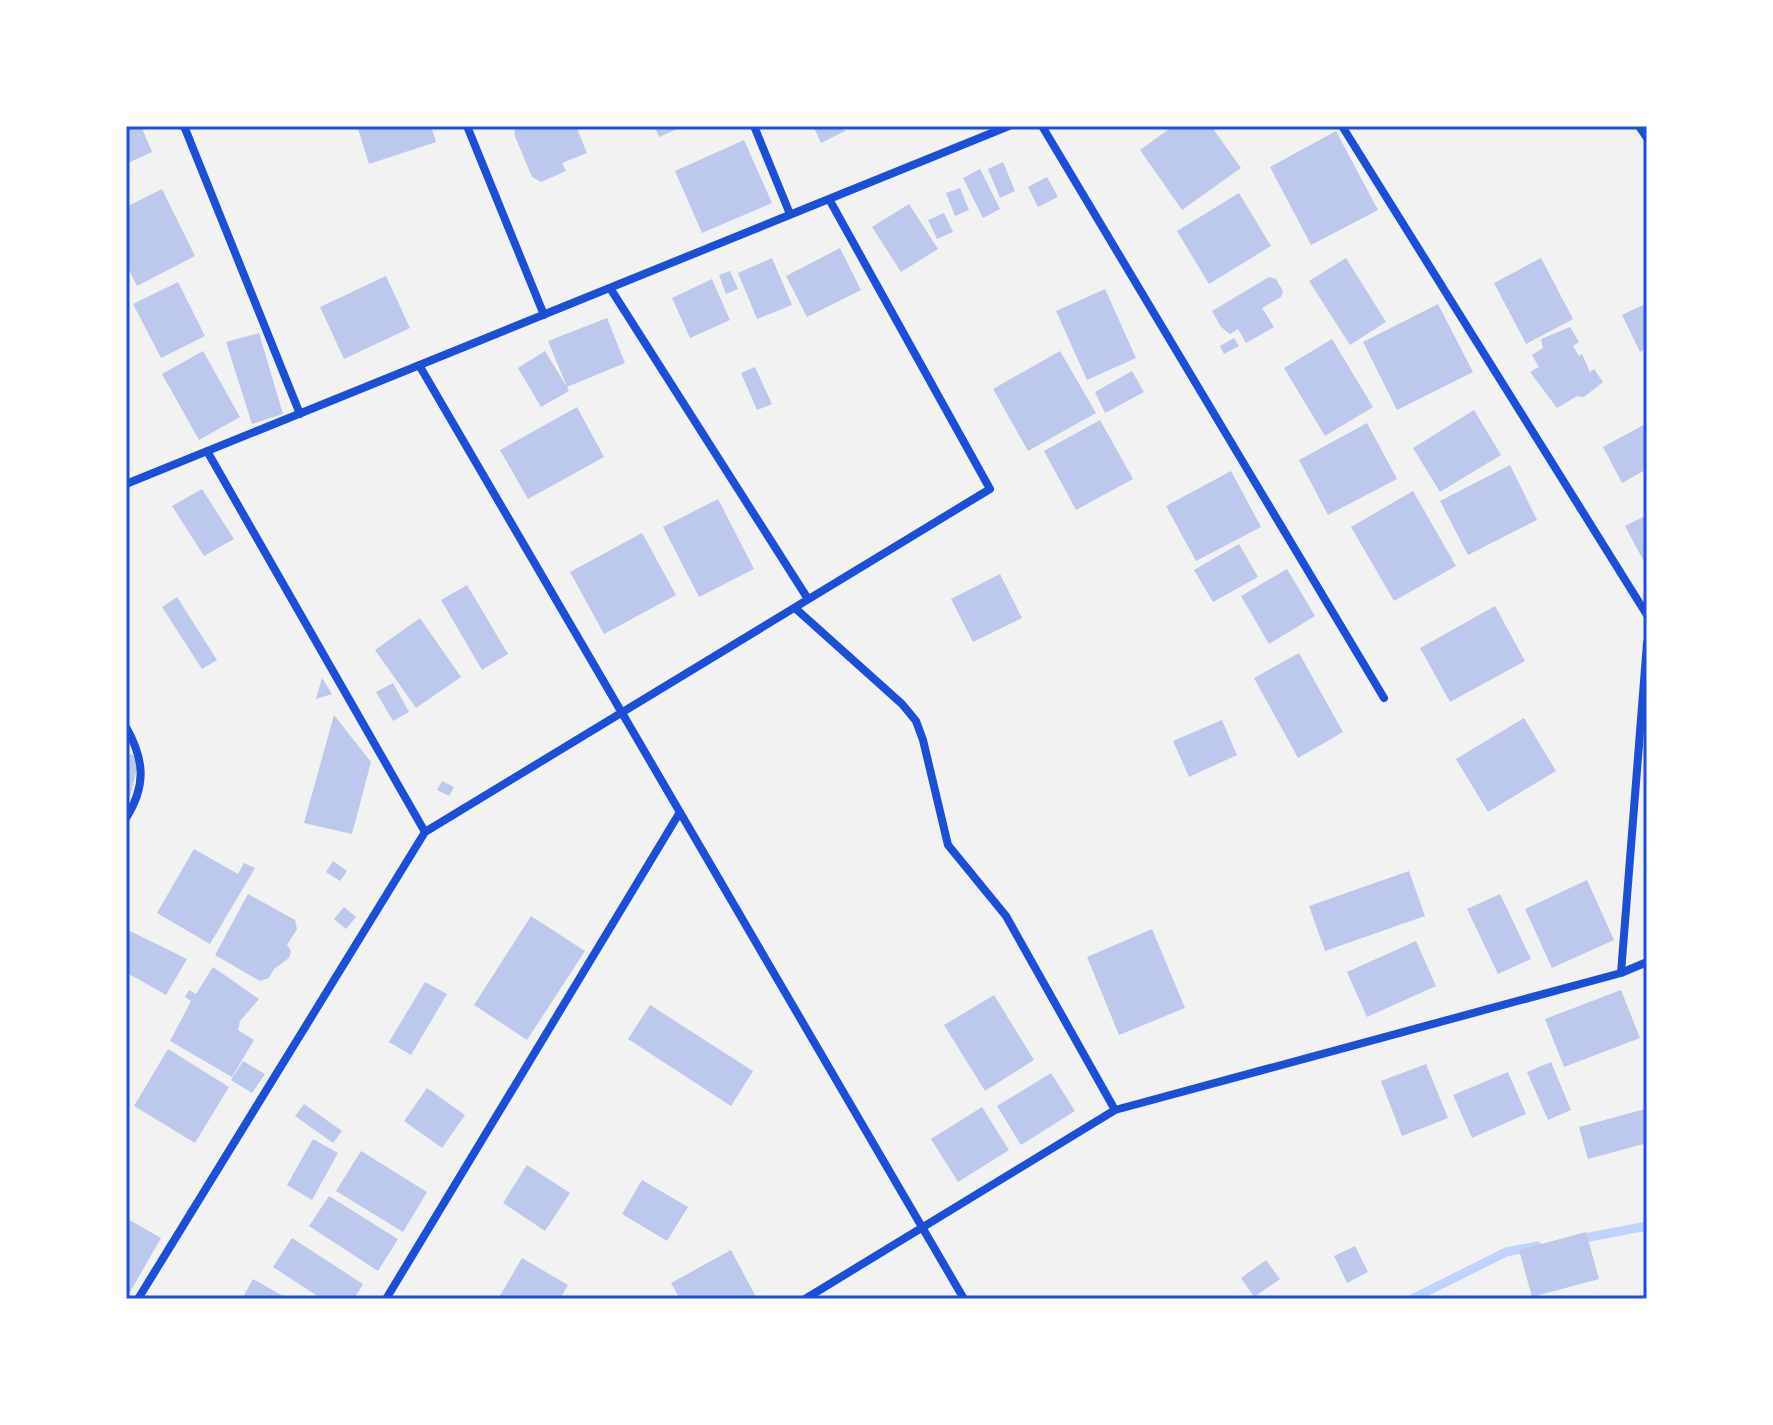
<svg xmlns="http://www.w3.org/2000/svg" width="1773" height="1425" viewBox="0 0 1773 1425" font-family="'PT Sans',sans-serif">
<rect width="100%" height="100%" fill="#f2f2f2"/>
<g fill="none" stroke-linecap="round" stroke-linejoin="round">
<path stroke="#bfd3fe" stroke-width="9" d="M 1579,1239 L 1647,1226
M 1412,1299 L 1506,1252 L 1537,1246"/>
</g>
<path fill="#bdc9ec" d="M 126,126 L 141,126 L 152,152 L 126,164 Z
M 357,126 L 431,126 L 436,142 L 369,164 Z
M 516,126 L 576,126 L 587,153 L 562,163 L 566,171 L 541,182 L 532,177 L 514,134 Z
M 654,126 L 684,126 L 659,137 Z
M 813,126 L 842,126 L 845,131 L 821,143 Z
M 1173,126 L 1211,126 L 1241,168 L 1182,210 L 1140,150 Z
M 1336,131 L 1378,210 L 1311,245 L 1270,167 Z
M 744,140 L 772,203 L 702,233 L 675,171 Z
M 1003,162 L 1015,191 L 1000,198 L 988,169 Z
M 980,169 L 1000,209 L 983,218 L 963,178 Z
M 1047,177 L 1058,197 L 1038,207 L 1028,187 Z
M 960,188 L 969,210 L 955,216 L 946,193 Z
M 162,189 L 195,256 L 137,286 L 126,264 L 126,207 Z
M 1239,193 L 1271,246 L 1209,284 L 1177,231 Z
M 909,204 L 938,249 L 901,272 L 872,227 Z
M 944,213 L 953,232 L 937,239 L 928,220 Z
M 840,248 L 861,290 L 807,317 L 786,276 Z
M 772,258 L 792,305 L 757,319 L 738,273 Z
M 1346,258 L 1386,322 L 1350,345 L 1309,281 Z
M 1541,258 L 1573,319 L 1526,344 L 1494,283 Z
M 730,271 L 738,289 L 726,294 L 719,275 Z
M 386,276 L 410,328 L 344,359 L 320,307 Z
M 1269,277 L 1276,279 L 1283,291 L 1281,297 L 1262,308 L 1274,327 L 1246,343 L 1238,329 L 1230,334 L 1221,327 L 1212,311 Z
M 712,279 L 730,320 L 690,338 L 672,298 Z
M 178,282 L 205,336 L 161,358 L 133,304 Z
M 1105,289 L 1136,358 L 1087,380 L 1056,311 Z
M 1647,303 L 1647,348 L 1640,352 L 1622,315 Z
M 1438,304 L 1473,372 L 1397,410 L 1363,342 Z
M 607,318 L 625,363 L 567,387 L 569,391 L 541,407 L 518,368 L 545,351 L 567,387 L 548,341 Z
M 1570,327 L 1579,342 L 1573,346 L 1579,356 L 1582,354 L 1590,372 L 1594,369 L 1603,382 L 1584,397 L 1577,396 L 1557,408 L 1530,372 L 1539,367 L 1532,355 L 1543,348 L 1541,339 Z
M 259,333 L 283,414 L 252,424 L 226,342 Z
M 1234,338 L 1239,346 L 1224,354 L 1220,346 Z
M 1332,339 L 1373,407 L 1325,436 L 1284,368 Z
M 203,351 L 240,417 L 199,440 L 162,374 Z
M 1060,351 L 1096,413 L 1028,451 L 993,389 Z
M 755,367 L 772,404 L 757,410 L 741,373 Z
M 1132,371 L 1144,392 L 1105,413 L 1095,392 Z
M 577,407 L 604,457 L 528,499 L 500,450 Z
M 1474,410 L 1501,455 L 1440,492 L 1413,448 Z
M 1100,420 L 1133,479 L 1076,510 L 1044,451 Z
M 1367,423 L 1397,479 L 1328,515 L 1299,460 Z
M 1647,423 L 1647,469 L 1622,483 L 1603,447 Z
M 1510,465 L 1537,520 L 1468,555 L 1440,501 Z
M 1231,471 L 1261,527 L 1196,561 L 1166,506 Z
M 202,489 L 234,539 L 204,556 L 172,506 Z
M 1413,491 L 1456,566 L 1394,601 L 1351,527 Z
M 718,499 L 754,569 L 699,597 L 663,527 Z
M 1647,515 L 1647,567 L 1625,526 Z
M 642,533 L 676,595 L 604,634 L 570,572 Z
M 1239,544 L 1258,577 L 1213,602 L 1194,570 Z
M 1287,569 L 1315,616 L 1269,644 L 1241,596 Z
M 1000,574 L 1022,618 L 973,642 L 951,599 Z
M 467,585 L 508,654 L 482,670 L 441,600 Z
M 177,597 L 217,660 L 202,669 L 162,607 Z
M 1495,606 L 1525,661 L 1450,702 L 1420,648 Z
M 420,618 L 461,677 L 416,708 L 375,650 Z
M 1299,653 L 1343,732 L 1298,758 L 1254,678 Z
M 322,678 L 332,694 L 316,699 Z
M 393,683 L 409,712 L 393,721 L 376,692 Z
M 334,715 L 371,762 L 352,834 L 304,823 Z
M 1524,718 L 1556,771 L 1488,812 L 1456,759 Z
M 1222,720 L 1237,755 L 1189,777 L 1173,741 Z
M 126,753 L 140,757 L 130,796 L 126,794 Z
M 442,781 L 454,787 L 449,796 L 437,790 Z
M 194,849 L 238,874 L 244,863 L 255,868 L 210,944 L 157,913 Z
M 333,861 L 347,871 L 340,881 L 326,872 Z
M 1409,871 L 1425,916 L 1325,951 L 1309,906 Z
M 1587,880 L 1614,940 L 1552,968 L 1525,909 Z
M 248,894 L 295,920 L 297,929 L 287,945 L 291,951 L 289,958 L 274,969 L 269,978 L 260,981 L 215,955 Z
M 1500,894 L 1531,959 L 1498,974 L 1467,909 Z
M 344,907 L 356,917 L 346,929 L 334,919 Z
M 531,916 L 585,951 L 527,1040 L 474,1005 Z
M 126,929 L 187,959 L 166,995 L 129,974 L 126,980 Z
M 1152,929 L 1185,1008 L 1119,1035 L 1087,957 Z
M 1416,941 L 1436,986 L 1367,1017 L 1347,972 Z
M 213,967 L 259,999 L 240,1021 L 238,1030 L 254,1040 L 232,1077 L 170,1041 L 191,1001 L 185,997 L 189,990 L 196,994 Z
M 425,982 L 447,994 L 411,1055 L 389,1042 Z
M 1621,990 L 1640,1038 L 1564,1067 L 1545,1019 Z
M 994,995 L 1034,1060 L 985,1091 L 944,1025 Z
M 650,1005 L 753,1071 L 731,1106 L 628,1039 Z
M 168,1049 L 229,1087 L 195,1143 L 134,1106 Z
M 243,1061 L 265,1074 L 252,1093 L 231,1080 Z
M 1551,1062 L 1571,1110 L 1548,1120 L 1527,1072 Z
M 1426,1064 L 1448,1118 L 1402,1136 L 1381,1081 Z
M 1508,1072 L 1526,1114 L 1472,1138 L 1453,1095 Z
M 1051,1073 L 1075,1111 L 1021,1145 L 997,1106 Z
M 427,1088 L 465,1115 L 442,1148 L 404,1121 Z
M 304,1104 L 342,1131 L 333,1143 L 295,1116 Z
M 982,1107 L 1009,1150 L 958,1182 L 931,1139 Z
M 1645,1109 L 1647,1143 L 1588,1159 L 1579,1127 Z
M 313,1139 L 338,1153 L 312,1200 L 287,1185 Z
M 361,1151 L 427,1192 L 403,1232 L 336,1191 Z
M 527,1165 L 570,1193 L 545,1231 L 503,1203 Z
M 642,1180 L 688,1207 L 667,1241 L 622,1214 Z
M 329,1196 L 398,1239 L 378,1271 L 309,1226 Z
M 126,1218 L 161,1238 L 126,1299 Z
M 1586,1232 L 1599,1279 L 1532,1297 L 1519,1250 Z
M 292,1238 L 363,1284 L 354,1299 L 322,1299 L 273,1267 Z
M 1355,1246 L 1368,1272 L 1347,1283 L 1334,1256 Z
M 731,1250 L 757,1299 L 680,1299 L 671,1283 Z
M 522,1258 L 568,1285 L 560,1299 L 498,1299 Z
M 1266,1260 L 1280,1279 L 1254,1297 L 1241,1278 Z
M 253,1279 L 288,1299 L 242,1299 Z"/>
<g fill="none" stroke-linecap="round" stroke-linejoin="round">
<path stroke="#1d4ed8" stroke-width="8" d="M 184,126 L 300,414
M 467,126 L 544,315
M 754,126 L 790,214
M 1042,126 L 1384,698
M 1342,126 L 1647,615
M 1639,126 L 1647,138
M 610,288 L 808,599
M 419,365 L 964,1299
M 207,451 L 425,832
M 126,484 L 1009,126
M 795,608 L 902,704 L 916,721 L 923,740 L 948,845 L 1006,916 L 1115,1110
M 126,727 C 144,759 147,785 126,818
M 1621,973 L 1647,643
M 138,1299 L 425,832 L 990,489 L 829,199
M 386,1299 L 680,812
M 805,1299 L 1115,1110 L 1621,973 L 1647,962"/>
</g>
<rect width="1773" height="1425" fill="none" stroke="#ffffff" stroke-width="256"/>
<rect x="128" y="128" width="1517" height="1169" fill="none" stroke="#1d4ed8" stroke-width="3"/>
</svg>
